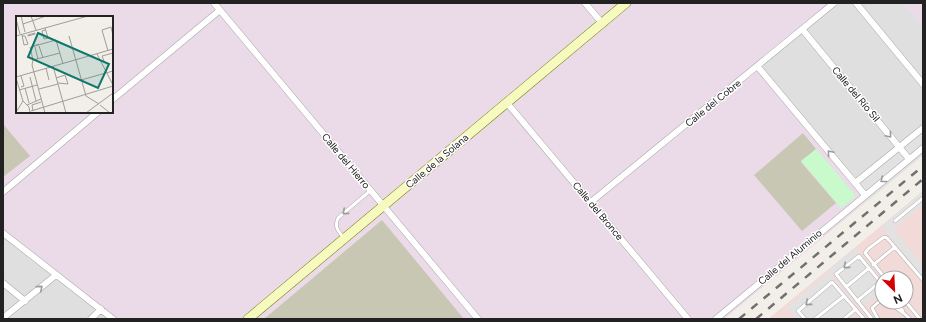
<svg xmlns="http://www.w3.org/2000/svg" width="926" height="322" viewBox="0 0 926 322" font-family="Figtree,sans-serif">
<rect width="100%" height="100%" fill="#f2efe9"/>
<path fill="#e0dfdf" d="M 834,3 L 904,3 L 923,26 L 923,155 L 869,200 L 758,67 Z
M 3,233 L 113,319 L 3,319 Z"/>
<path fill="#f2dad9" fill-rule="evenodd" d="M 923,191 L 923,319 L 768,319 L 881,226 ZM 882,278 L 906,278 L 906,302 L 882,302 Z"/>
<path fill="#ebdbe8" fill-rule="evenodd" d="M 3,3 L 834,3 L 758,67 L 865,195 L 862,197 L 866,202 L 724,319 L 113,319 L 3,233 ZM 17,17 L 112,17 L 112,112 L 17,112 Z
M 904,3 L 923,3 L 923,26 L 909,9 Z"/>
<path fill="#c7c7b4" d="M 3,124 L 30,156 L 3,177 Z
M 803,133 L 816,149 L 801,162 L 836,203 L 802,231 L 754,175 Z
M 382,220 L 464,319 L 264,319 Z"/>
<path fill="#c8facc" d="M 816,149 L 856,196 L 841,208 L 801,161 Z"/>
<path fill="#e2e2e2" d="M 923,123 L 923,155 L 866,202 L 850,183 Z
M 923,191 L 923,208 L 921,206 L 893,229 L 923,265 L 923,277 L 881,226 Z
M 855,248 L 882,280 L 882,292 L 861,309 L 829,270 Z
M 829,273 L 860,311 L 849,319 L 798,319 L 787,307 Z"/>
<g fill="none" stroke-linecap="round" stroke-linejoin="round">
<defs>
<path id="lane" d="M 895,221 L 923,198
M 344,238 C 338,231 334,227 338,218 L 371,190
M 873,265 L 895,247
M 885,278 L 865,253 L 868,249 L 884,237 L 887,238 L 923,280
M 846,287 L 869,268
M 857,301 L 880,282
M 890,302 C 896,310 902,310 910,319
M 897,302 L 903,311
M 906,302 L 920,319
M 805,319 L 798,311 L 832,282 L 864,319
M 815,319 L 844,296
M 844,319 L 856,309
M 872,319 L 836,274 L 859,256 L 882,284
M 878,319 L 872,308 L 882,299"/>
<path id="street" d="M 214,3 L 478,319
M 585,3 L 602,23
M 856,3 L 923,84
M 802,29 L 909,159
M 758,67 L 855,183
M 112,100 L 220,10
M 507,103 L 688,319
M 3,192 L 98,112
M 865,195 L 855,183 L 923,128
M 591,202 L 834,3
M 3,233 L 113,319
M 3,283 L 25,301
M 3,318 L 56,275
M 91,319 L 101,309
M 716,319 L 923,148"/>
<path id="secondary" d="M 248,319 L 626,3"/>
</defs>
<use href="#lane" stroke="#a9a9a9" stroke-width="4"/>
<use href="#street" stroke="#a9a9a9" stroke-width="7"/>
<use href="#secondary" stroke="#707d05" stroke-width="10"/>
<use href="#lane" stroke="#fff" stroke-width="3"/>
<use href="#street" stroke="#fff" stroke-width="6"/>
<use href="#secondary" stroke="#f7fabf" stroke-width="9"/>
<path stroke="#707070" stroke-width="2.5" stroke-dasharray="8 8" stroke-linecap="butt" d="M 739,319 L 923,166
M 756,319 L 923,179"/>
</g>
<defs><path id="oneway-chevron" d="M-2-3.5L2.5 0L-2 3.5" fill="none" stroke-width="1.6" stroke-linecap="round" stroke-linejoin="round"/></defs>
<g stroke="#9c9c9c">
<use href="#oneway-chevron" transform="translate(889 135) rotate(50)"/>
<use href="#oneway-chevron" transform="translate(830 153) rotate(-130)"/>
<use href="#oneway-chevron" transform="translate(883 180) rotate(141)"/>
<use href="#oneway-chevron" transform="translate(345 212) rotate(140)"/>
<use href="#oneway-chevron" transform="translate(846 266) rotate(139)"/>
<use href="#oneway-chevron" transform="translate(40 288) rotate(-40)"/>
<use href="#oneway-chevron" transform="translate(808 303) rotate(140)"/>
</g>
<g text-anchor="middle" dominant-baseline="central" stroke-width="3" stroke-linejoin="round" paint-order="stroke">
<g font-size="10" fill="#222" stroke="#fff">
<text transform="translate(856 94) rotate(50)">Calle del Río Sil</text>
<text transform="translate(713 103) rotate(-39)">Calle del Cobre</text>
<text transform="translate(346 161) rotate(50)">Calle del Hierro</text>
<text transform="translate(437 161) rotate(-40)">Calle de la Solana</text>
<text transform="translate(598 211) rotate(50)">Calle del Bronce</text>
<text transform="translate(790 257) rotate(-40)">Calle del Aluminio</text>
</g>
</g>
<g transform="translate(16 16)">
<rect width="97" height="97" fill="#f2efe9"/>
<path fill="none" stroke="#9f9d99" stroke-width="1" d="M 5,0 L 9,16M 15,0 L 20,14M 0,3 L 4,18M 7,8 L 30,0M 29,12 L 32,22 L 28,23 L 26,15 L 29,14M 19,17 L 19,18 L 12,20 L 12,19 ZM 6,19 L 8,29 L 12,28 L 9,20 L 6,20M 0,20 L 72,0M 53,20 L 70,80 L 83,88M 23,28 L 15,31 L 40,24 L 47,48M 23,30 L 27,42M 14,31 L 17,44 L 16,49 L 29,97M 19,31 L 22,43M 92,35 L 86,14 L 95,11 L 97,19M 81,38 L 97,69M 17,44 L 44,37M 88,45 L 86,40 L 97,37M 37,50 L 50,97M 30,52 L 33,64M 5,60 L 8,70 L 5,71M 0,61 L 97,33M 14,61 L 20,85M 0,62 L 7,85 L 13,91 L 14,97M 40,62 L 49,59 L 52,68 L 42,67M 65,64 L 97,55M 9,72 L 13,87M 23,73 L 42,68M 3,74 L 21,69M 11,89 L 25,83M 84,89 L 94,97M 15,95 L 97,70M 17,95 L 16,89 L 25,86M 0,96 L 7,85M 70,97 L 97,77"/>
<path fill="#0f766e" fill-opacity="0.15" stroke="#0f766e" stroke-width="2" d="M 22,17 L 93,48 L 82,72 L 12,41 Z"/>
<rect width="97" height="97" fill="none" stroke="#222" stroke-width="2"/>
</g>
<rect width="926" height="322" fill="none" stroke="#222222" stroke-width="8"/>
<g transform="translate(894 290) rotate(156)"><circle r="19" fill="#ffffff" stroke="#a7a7a7"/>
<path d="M0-3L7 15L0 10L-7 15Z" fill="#d40000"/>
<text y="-6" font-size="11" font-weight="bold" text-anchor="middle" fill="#222222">N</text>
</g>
</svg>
